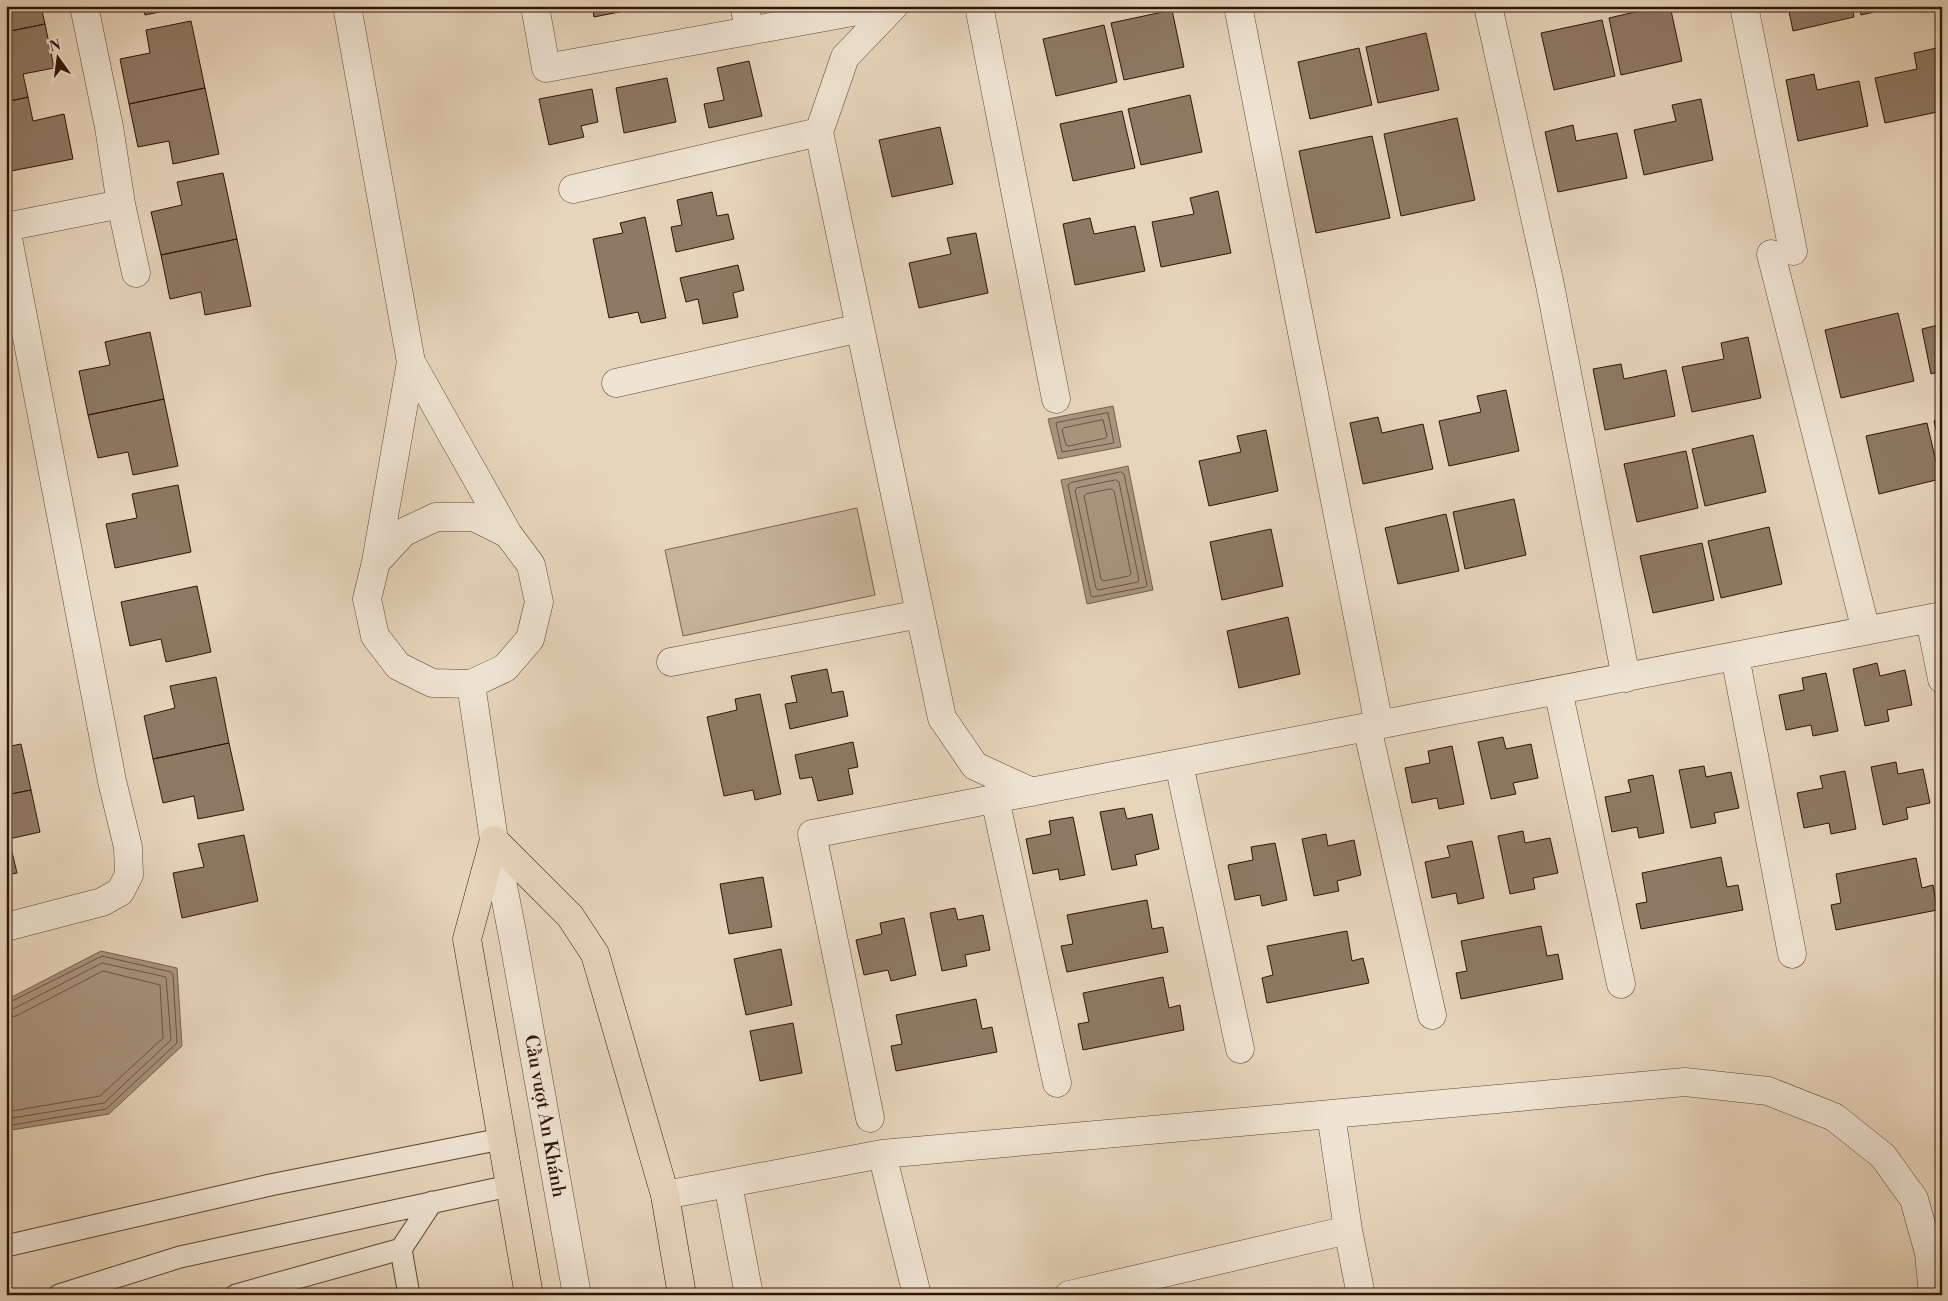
<svg xmlns="http://www.w3.org/2000/svg" width="1948" height="1301" viewBox="0 0 1948 1301" font-family="'Libre Bodoni',serif">
<rect width="100%" height="100%" fill="#e7d5bb"/>
<filter id="stains"><feTurbulence type="fractalNoise" baseFrequency=".004" numOctaves="4"/><feColorMatrix values="0 0 0 0 .2 0 0 0 0 .09 0 0 0 0 .02 0 0 0 .5 -.17"/></filter>
<radialGradient id="worn" r=".72"><stop offset=".6" stop-color="#630" stop-opacity="0"/><stop offset="1" stop-color="#630" stop-opacity=".3"/></radialGradient>
<path fill="#c8b49c" stroke="#7b6451" d="M 857,508 L 875,595 L 683,636 L 665,550 Z"/>
<path fill="#a8947d" stroke="#77614d" d="M 1113,406 L 1121,447 L 1058,459 L 1048,419 Z
M 1128,466 L 1153,590 L 1087,604 L 1061,480 Z
M 101,951 L 177,968 L 182,1046 L 109,1114 L 6,1131 L 6,1000 Z"/>
<g fill="none" stroke-linecap="round" stroke-linejoin="round">
<path stroke="#6b5442" stroke-width="1" d="M 1108,413 L 1114,443 L 1062,452 L 1056,423 Z
M 1103,420 L 1107,436 L 1106,438 L 1069,446 L 1066,445 L 1062,430 L 1064,428 Z
M 1121,472 L 1124,474 L 1147,585 L 1145,587 L 1093,597 L 1091,596 L 1068,485 L 1070,483 Z
M 1116,480 L 1119,482 L 1139,580 L 1138,582 L 1098,590 L 1096,588 L 1075,490 L 1077,488 Z
M 1111,489 L 1114,491 L 1131,574 L 1129,576 L 1104,581 L 1101,579 L 1084,496 L 1086,494 Z
M 6,1004 L 102,956 L 171,972 L 173,974 L 177,1043 L 106,1109 L 6,1126
M 6,1010 L 13,1009 L 102,963 L 166,977 L 171,1040 L 104,1103 L 6,1119
M 6,1018 L 16,1016 L 103,971 L 160,985 L 163,1038 L 100,1096 L 6,1112"/>
</g>
<path fill="#8e7964" stroke="#2e1506" d="M 6,6 L 41,6 L 45,24 L 6,32 Z
M 143,6 L 188,6 L 145,15 Z
M 568,6 L 634,6 L 634,9 L 594,17 L 592,6 L 569,11 Z
M 1661,6 L 1670,6 L 1682,61 L 1621,75 L 1609,18 Z
M 1788,6 L 1852,6 L 1854,17 L 1793,31 Z
M 1859,6 L 1901,6 L 1861,15 Z
M 1172,10 L 1184,67 L 1124,80 L 1111,23 Z
M 1602,20 L 1615,76 L 1554,90 L 1541,33 Z
M 191,21 L 205,88 L 129,104 L 120,59 L 150,53 L 146,30 Z
M 45,24 L 54,68 L 23,74 L 28,97 L 6,102 L 6,32 Z
M 1104,25 L 1117,82 L 1056,96 L 1043,39 Z
M 1426,33 L 1439,90 L 1378,103 L 1366,47 Z
M 1941,47 L 1942,111 L 1885,123 L 1875,78 L 1917,69 L 1914,53 Z
M 1359,48 L 1372,105 L 1310,119 L 1298,62 Z
M 749,61 L 762,116 L 709,128 L 704,104 L 724,100 L 717,68 Z
M 1814,74 L 1817,90 L 1859,81 L 1868,126 L 1798,141 L 1786,80 Z
M 667,78 L 676,122 L 624,133 L 616,88 Z
M 205,88 L 219,154 L 173,164 L 169,141 L 138,147 L 129,104 Z
M 592,89 L 598,122 L 581,126 L 584,137 L 549,145 L 539,99 Z
M 1190,95 L 1202,152 L 1141,165 L 1128,109 Z
M 28,97 L 33,121 L 64,114 L 73,159 L 6,172 L 6,102 Z
M 1701,99 L 1713,160 L 1644,175 L 1634,130 L 1676,121 L 1672,105 Z
M 1122,111 L 1135,168 L 1073,181 L 1060,124 Z
M 1457,118 L 1475,200 L 1401,216 L 1384,134 Z
M 1573,125 L 1576,141 L 1617,133 L 1627,178 L 1558,192 L 1545,132 Z
M 940,127 L 953,184 L 892,197 L 879,140 Z
M 1372,136 L 1390,218 L 1316,233 L 1299,151 Z
M 223,173 L 237,239 L 161,255 L 151,212 L 182,205 L 177,182 Z
M 1218,191 L 1231,253 L 1161,267 L 1152,222 L 1194,214 L 1190,198 Z
M 712,192 L 717,216 L 728,214 L 734,239 L 676,252 L 671,227 L 682,225 L 677,200 Z
M 645,217 L 666,318 L 641,323 L 638,312 L 609,318 L 593,239 L 623,233 L 620,223 Z
M 1090,218 L 1094,234 L 1135,226 L 1145,271 L 1075,285 L 1063,224 Z
M 976,233 L 988,293 L 919,308 L 909,263 L 951,254 L 947,238 Z
M 237,239 L 251,306 L 205,315 L 201,292 L 170,299 L 161,255 Z
M 738,265 L 744,290 L 733,293 L 738,317 L 703,324 L 698,299 L 686,302 L 680,278 Z
M 1898,313 L 1914,381 L 1841,398 L 1825,330 Z
M 1942,324 L 1942,371 L 1931,374 L 1922,329 Z
M 150,332 L 164,399 L 88,415 L 79,371 L 110,365 L 105,342 Z
M 1748,337 L 1761,398 L 1692,412 L 1682,367 L 1724,359 L 1721,343 Z
M 1621,364 L 1624,379 L 1666,370 L 1675,416 L 1605,430 L 1593,369 Z
M 1506,390 L 1519,451 L 1449,466 L 1439,421 L 1481,412 L 1477,396 Z
M 164,399 L 178,466 L 133,475 L 128,452 L 98,458 L 88,415 Z
M 1378,417 L 1382,433 L 1423,424 L 1433,469 L 1363,484 L 1350,423 Z
M 1942,419 L 1942,457 L 1934,421 Z
M 1927,423 L 1940,479 L 1879,494 L 1866,436 Z
M 1266,430 L 1278,491 L 1209,506 L 1199,461 L 1241,452 L 1237,436 Z
M 1753,435 L 1766,492 L 1705,506 L 1692,449 Z
M 1686,451 L 1698,508 L 1637,522 L 1624,464 Z
M 178,485 L 191,552 L 115,568 L 106,524 L 137,518 L 132,494 Z
M 1514,499 L 1526,555 L 1465,569 L 1453,512 Z
M 1446,514 L 1459,571 L 1398,584 L 1385,528 Z
M 1769,527 L 1782,584 L 1721,598 L 1708,541 Z
M 1271,529 L 1283,586 L 1222,600 L 1210,542 Z
M 1702,543 L 1714,600 L 1653,613 L 1640,556 Z
M 197,586 L 211,652 L 166,662 L 161,639 L 130,646 L 121,602 Z
M 1288,617 L 1300,674 L 1239,688 L 1227,631 Z
M 1877,663 L 1880,676 L 1905,670 L 1912,705 L 1887,710 L 1889,721 L 1865,726 L 1853,669 Z
M 827,669 L 832,693 L 843,691 L 848,716 L 790,729 L 785,704 L 797,702 L 791,676 Z
M 1826,673 L 1838,731 L 1813,736 L 1811,725 L 1786,730 L 1779,695 L 1804,690 L 1802,678 Z
M 216,677 L 229,743 L 153,759 L 144,716 L 175,708 L 170,686 Z
M 760,694 L 781,794 L 755,800 L 753,790 L 724,796 L 707,717 L 737,710 L 735,699 Z
M 1503,737 L 1506,749 L 1531,744 L 1538,778 L 1513,783 L 1516,794 L 1491,799 L 1478,742 Z
M 853,742 L 858,767 L 848,769 L 853,794 L 818,801 L 812,777 L 800,779 L 795,755 Z
M 229,743 L 244,810 L 198,819 L 194,796 L 163,803 L 153,759 Z
M 21,744 L 31,790 L 6,795 L 6,747 Z
M 1452,746 L 1464,804 L 1439,809 L 1437,798 L 1412,803 L 1405,768 L 1430,763 L 1428,751 Z
M 1896,762 L 1898,774 L 1923,769 L 1930,803 L 1906,808 L 1908,819 L 1883,825 L 1871,767 Z
M 1704,766 L 1706,777 L 1731,772 L 1739,808 L 1714,813 L 1716,823 L 1691,828 L 1679,770 Z
M 1845,771 L 1856,829 L 1831,834 L 1829,823 L 1804,828 L 1797,793 L 1823,788 L 1820,776 Z
M 1653,775 L 1664,833 L 1639,838 L 1637,827 L 1612,832 L 1605,797 L 1631,792 L 1628,780 Z
M 31,790 L 40,832 L 9,839 L 17,873 L 6,875 L 6,795 Z
M 1124,808 L 1127,819 L 1152,814 L 1159,849 L 1135,855 L 1137,865 L 1112,870 L 1100,812 Z
M 1073,817 L 1085,875 L 1060,880 L 1058,869 L 1033,874 L 1026,839 L 1051,834 L 1049,821 Z
M 1523,831 L 1525,843 L 1550,838 L 1558,873 L 1533,878 L 1535,889 L 1510,894 L 1498,836 Z
M 1326,834 L 1328,846 L 1354,840 L 1361,875 L 1337,881 L 1339,891 L 1314,896 L 1302,839 Z
M 244,835 L 258,901 L 182,918 L 173,873 L 204,867 L 198,844 Z
M 1472,841 L 1484,898 L 1458,904 L 1456,893 L 1432,898 L 1425,862 L 1450,857 L 1447,846 Z
M 1275,843 L 1287,900 L 1262,906 L 1260,895 L 1235,900 L 1228,865 L 1253,860 L 1251,847 Z
M 1721,857 L 1727,887 L 1738,885 L 1743,910 L 1641,929 L 1636,904 L 1647,902 L 1642,873 Z
M 1916,858 L 1922,888 L 1933,885 L 1937,910 L 1836,930 L 1831,905 L 1841,903 L 1836,874 Z
M 763,877 L 772,927 L 729,934 L 720,884 Z
M 1147,900 L 1152,929 L 1163,927 L 1168,952 L 1067,972 L 1061,946 L 1073,944 L 1067,915 Z
M 955,908 L 958,920 L 983,915 L 990,950 L 965,955 L 967,966 L 942,971 L 930,913 Z
M 904,918 L 916,975 L 891,981 L 888,970 L 864,975 L 856,940 L 882,934 L 880,923 Z
M 1541,926 L 1547,956 L 1558,954 L 1563,979 L 1461,999 L 1456,973 L 1467,971 L 1461,941 Z
M 1347,931 L 1352,961 L 1363,958 L 1369,983 L 1267,1003 L 1262,978 L 1273,975 L 1267,946 Z
M 781,949 L 792,1005 L 746,1015 L 734,959 Z
M 1163,977 L 1169,1008 L 1180,1005 L 1184,1030 L 1083,1050 L 1078,1024 L 1089,1022 L 1083,993 Z
M 976,999 L 982,1029 L 992,1027 L 997,1052 L 896,1071 L 891,1046 L 902,1044 L 896,1015 Z
M 793,1023 L 802,1073 L 760,1081 L 750,1031 Z"/>
<g fill="none" stroke-linecap="round" stroke-linejoin="round">
<defs>
<path id="service" d="M 6,1246 L 270,1185 L 501,1139
M 59,1295 L 180,1257 L 509,1186
M 236,1295 L 401,1249
M 409,1295 L 401,1249 L 432,1202"/>
<path id="minor" d="M 535,6 L 546,68 L 885,6
M 744,6 L 750,31
M 894,6 L 845,57 L 819,132 L 942,718 L 975,766 L 1032,792
M 979,6 L 1056,399
M 1238,6 L 1379,725
M 1488,6 L 1550,285 L 1626,678
M 1744,6 L 1793,251
M 573,189 L 819,132
M 121,204 L 136,273
M 6,227 L 121,204 L 109,127 L 84,6
M 6,228 L 112,781 L 128,847 L 129,875 L 120,892 L 102,902 L 6,927
M 1771,254 L 1866,631
M 616,383 L 860,328
M 1930,619 L 1942,679
M 1735,656 L 1792,954
M 671,662 L 920,614
M 1558,690 L 1621,984
M 1367,727 L 1432,1015
M 1179,764 L 1240,1049
M 995,799 L 1057,1083
M 1331,1114 L 1685,1082 L 1768,1091 L 1834,1117 L 1883,1156 L 1914,1199 L 1929,1253 L 1933,1295
M 870,1118 L 812,834 L 1942,616
M 882,1154 L 917,1295
M 728,1184 L 749,1295
M 665,1195 L 882,1154 L 1331,1114 L 1348,1230 L 1361,1295
M 1069,1295 L 1348,1230"/>
<path id="tertiary" d="M 347,6 L 411,362 L 508,534 L 531,565 L 539,602 L 530,639 L 505,668 L 471,684 L 432,683 L 398,666 L 375,636 L 367,599 L 376,562 L 411,362
M 376,562 L 404,532 L 436,517 L 474,517 L 508,534
M 471,684 L 494,840 L 513,937 L 577,1295"/>
<path id="primary" d="M 529,1295 L 467,939 L 494,840 L 570,916 L 595,954 L 665,1195 L 682,1295"/>
</defs>
<use href="#service" stroke="#5c4533" stroke-width="23"/>
<use href="#minor" stroke="#5c4533" stroke-width="29"/>
<use href="#tertiary" stroke="#5c4533" stroke-width="29"/>
<use href="#primary" stroke="#2e1506" stroke-width="29"/>
<use href="#service" stroke="#efe4d3" stroke-width="21"/>
<use href="#minor" stroke="#efe4d3" stroke-width="28"/>
<use href="#tertiary" stroke="#efe4d3" stroke-width="28"/>
<use href="#primary" stroke="#e7d5bb" stroke-width="28"/>
</g>
<g text-anchor="middle" dominant-baseline="central" stroke-width="4" stroke-linejoin="round" paint-order="stroke">
<g font-size="19" fill="#2e1506" stroke="#efe4d3">
<text transform="translate(545 1116) rotate(80)">Cầu vượt An Khánh</text>
</g>
</g>
<rect width="1948" height="1301" fill="none" stroke="#e7d5bb" stroke-width="25"/>
<rect x="8" y="8" width="1933" height="1286" fill="none" stroke="#2e1506" stroke-width="2.5"/>
<rect x="12" y="12" width="1923" height="1276" fill="none" stroke="#2e1506"/>
<g transform="translate(58 58) rotate(346)" stroke="#efe4d3" stroke-width="4" paint-order="stroke">
<path d="M0-4L9 19L0 12L-9 19Z" fill="#2e1506"/>
<text y="-8" font-size="14" font-weight="bold" text-anchor="middle" fill="#2e1506">N</text>
</g>
<rect width="100%" height="100%" filter="url(#stains)"/>
<rect width="100%" height="100%" fill="url(#worn)"/>
</svg>
